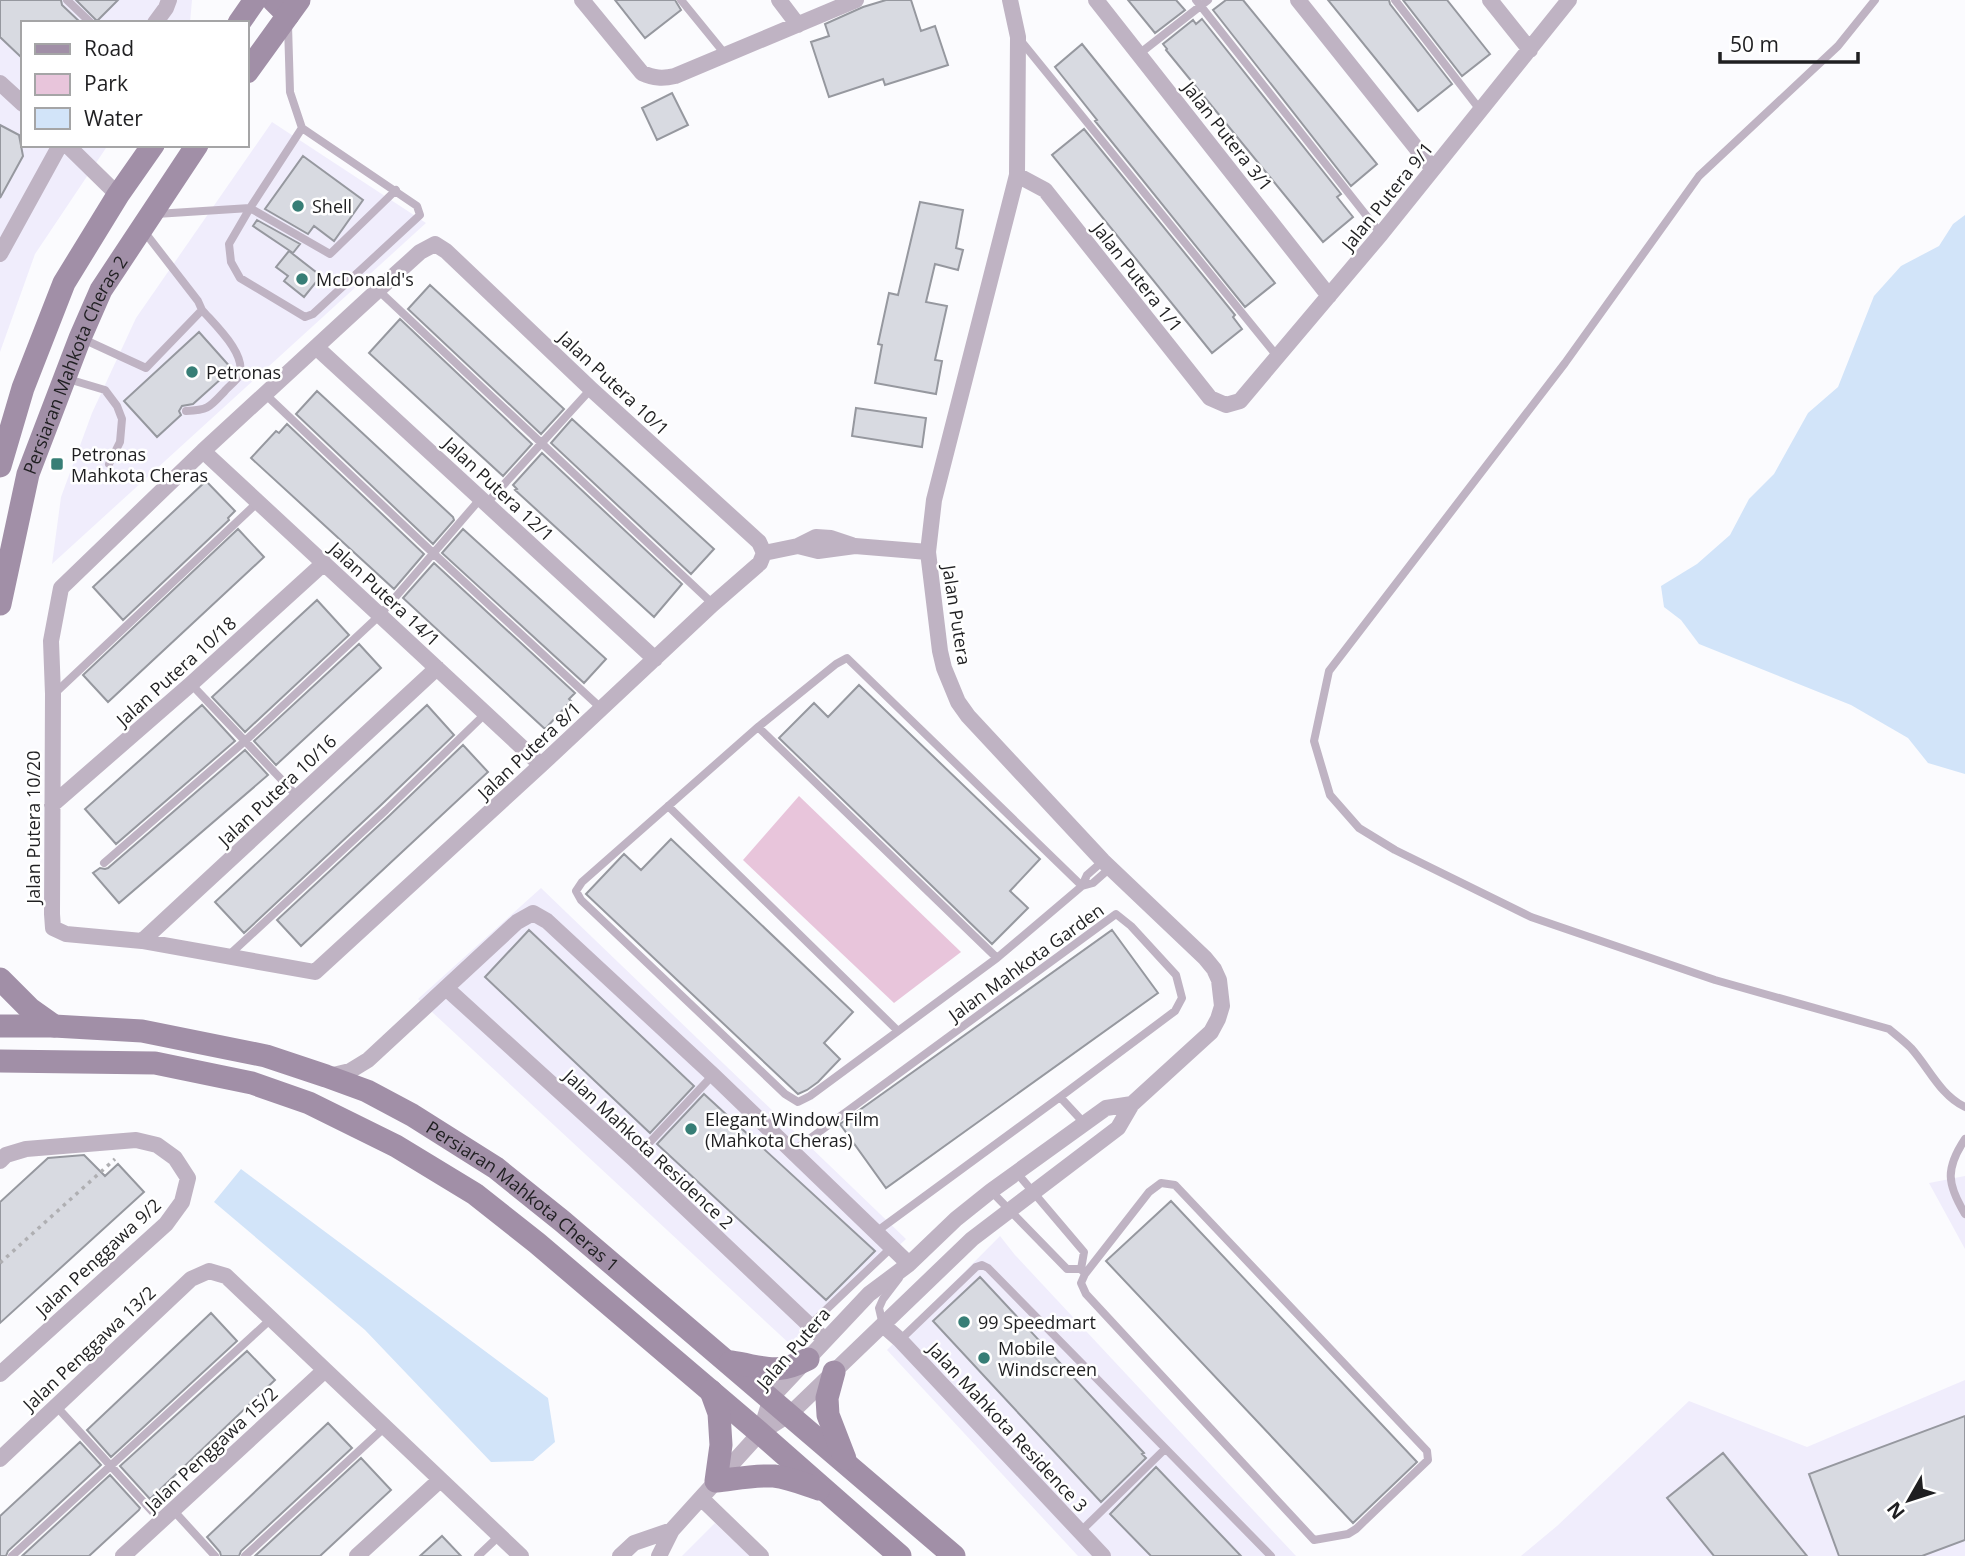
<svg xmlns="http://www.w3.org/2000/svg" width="1965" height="1556" viewBox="0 0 1965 1556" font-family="'Open Sans',sans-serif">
<rect width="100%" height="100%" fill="#fbfbfe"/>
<path fill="#f0edfc" d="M 0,0 L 192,0 L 190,23 L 23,23 L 23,145 L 108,145 L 35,254 L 0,352 Z
M 272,122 L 426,223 L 52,564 L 61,497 L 92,413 L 136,318 Z
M 541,888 L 906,1239 L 792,1346 L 418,999 Z
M 1965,1176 L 1965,1249 L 1929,1183 Z
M 1000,1236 L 1015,1255 L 1296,1556 L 1078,1556 L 887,1350 Z
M 1965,1380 L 1965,1556 L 1521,1556 L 1557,1526 L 1689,1401 L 1807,1447 Z
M 715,1523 L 750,1556 L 682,1556 Z"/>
<path fill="#e8c5db" d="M 799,796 L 961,952 L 894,1003 L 743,860 Z"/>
<path fill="#d2e4f9" d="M 1965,215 L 1965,774 L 1928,763 L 1908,738 L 1851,705 L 1699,644 L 1681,620 L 1664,607 L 1661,586 L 1697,564 L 1730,535 L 1749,499 L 1774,474 L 1808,413 L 1838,387 L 1874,296 L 1901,266 L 1939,246 L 1953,224 Z
M 241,1169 L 548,1398 L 555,1442 L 533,1461 L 491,1462 L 365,1330 L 214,1202 Z"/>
<path fill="#d8dae1" stroke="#96989f" stroke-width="2" d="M 0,0 L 61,0 L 62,5 L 81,23 L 23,23 L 23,59 L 0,37 Z
M 76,0 L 118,0 L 97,21 Z
M 615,0 L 675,0 L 681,10 L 645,38 Z
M 886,0 L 911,0 L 921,31 L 935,26 L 948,65 L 885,85 L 883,79 L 829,97 L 811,42 L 829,36 L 825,24 L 863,7 Z
M 1128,0 L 1176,0 L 1185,10 L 1155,33 Z
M 1226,0 L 1243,0 L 1377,164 L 1351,186 L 1213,10 Z
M 1328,0 L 1389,0 L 1390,4 L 1452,84 L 1418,111 Z
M 1403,0 L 1447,0 L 1490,54 L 1462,76 Z
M 1202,19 L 1341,194 L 1337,197 L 1353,217 L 1323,242 L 1166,50 L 1167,49 L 1163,44 L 1193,20 L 1196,24 Z
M 1082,44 L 1275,283 L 1245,307 L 1095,121 L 1097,120 L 1055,67 Z
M 672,93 L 688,125 L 657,140 L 642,108 Z
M 0,125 L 19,135 L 23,156 L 0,198 Z
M 1084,129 L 1235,315 L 1233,317 L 1242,329 L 1212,353 L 1052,155 Z
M 303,156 L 363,200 L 334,241 L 314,226 L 308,234 L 265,209 Z
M 920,202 L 963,210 L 956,248 L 963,250 L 958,270 L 935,264 L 926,302 L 947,306 L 935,360 L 942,361 L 936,394 L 875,383 L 882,345 L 878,344 L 889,293 L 898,295 Z
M 257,220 L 300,244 L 293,253 L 253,226 Z
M 289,251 L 321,276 L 304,297 L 284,281 L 288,276 L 276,267 Z
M 430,285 L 564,409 L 541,434 L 408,309 Z
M 400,319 L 532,444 L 503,476 L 369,353 Z
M 199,332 L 232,369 L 193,404 L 182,406 L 179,411 L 181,415 L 157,437 L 124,401 Z
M 317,391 L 453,517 L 454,520 L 433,544 L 296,414 Z
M 856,408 L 926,418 L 922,447 L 852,436 Z
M 572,419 L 714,549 L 691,574 L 551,443 Z
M 287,424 L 424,554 L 394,589 L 251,458 L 276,431 L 279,433 Z
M 542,453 L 682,584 L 654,617 L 515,490 L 517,489 L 513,485 Z
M 206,481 L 235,511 L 228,518 L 229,520 L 123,620 L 93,587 Z
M 238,529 L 264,557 L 108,702 L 83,675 Z
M 463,529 L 606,659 L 584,683 L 442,553 Z
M 434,563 L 575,693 L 569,699 L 571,701 L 545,729 L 403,598 Z
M 317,600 L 349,635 L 245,732 L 212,697 Z
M 359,644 L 381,668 L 276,765 L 254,741 Z
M 859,685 L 1040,859 L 1010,891 L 1028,908 L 992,944 L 779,738 L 814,703 L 828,717 Z
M 202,705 L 235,741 L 116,844 L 85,809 Z
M 427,705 L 454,735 L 381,805 L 244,933 L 215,902 Z
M 463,745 L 488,772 L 301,946 L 277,920 L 390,815 Z
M 245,750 L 268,775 L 119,903 L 93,873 L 100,868 L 105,869 L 108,868 Z
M 671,839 L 853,1012 L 824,1043 L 840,1059 L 818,1082 L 807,1090 L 798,1094 L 586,894 L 624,854 L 641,870 Z
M 529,930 L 694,1086 L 650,1133 L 485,977 Z
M 1112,930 L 1158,993 L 886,1188 L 840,1124 Z
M 704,1094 L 875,1251 L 826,1300 L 657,1144 Z
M 84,1155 L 105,1176 L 118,1164 L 144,1192 L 0,1323 L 0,1202 L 48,1158 Z
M 1171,1201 L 1417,1462 L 1353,1523 L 1106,1261 Z
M 980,1277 L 1144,1453 L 1142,1454 L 1146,1458 L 1101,1502 L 933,1321 Z
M 211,1313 L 237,1341 L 111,1457 L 87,1430 Z
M 247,1351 L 275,1380 L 150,1499 L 120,1466 Z
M 1965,1416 L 1965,1540 L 1922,1556 L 1839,1556 L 1809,1474 Z
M 328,1423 L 352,1448 L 241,1551 L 239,1556 L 221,1556 L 220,1552 L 207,1537 Z
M 80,1442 L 101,1465 L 8,1551 L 6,1556 L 0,1556 L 0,1516 Z
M 1723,1453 L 1807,1556 L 1714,1556 L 1667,1498 Z
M 361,1458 L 391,1490 L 320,1556 L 255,1556 Z
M 1156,1467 L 1221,1535 L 1241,1556 L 1151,1556 L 1110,1514 Z
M 110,1475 L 140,1508 L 139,1510 L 89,1556 L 22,1556 Z
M 442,1536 L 461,1556 L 420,1556 Z"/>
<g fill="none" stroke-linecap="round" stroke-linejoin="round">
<path stroke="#afafb2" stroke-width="3.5" stroke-dasharray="3.5 5" stroke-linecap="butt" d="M 0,1263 L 115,1159"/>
<path stroke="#bfb3c3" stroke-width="8" d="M 67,0 L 91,23
M 681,0 L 725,54
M 1196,0 L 1381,234
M 1395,0 L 1481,111
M 1875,0 L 1838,46 L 1699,176 L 1565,363 L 1329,671 L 1314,741 L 1330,795 L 1359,828 L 1395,850 L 1531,917 L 1715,980 L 1889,1029 C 1896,1035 1904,1041 1911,1048 C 1929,1068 1940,1095 1965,1107
M 1021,41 L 1277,356
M 1139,54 L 1208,0
M 302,128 L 417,206 L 420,215 L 313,314 L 305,317 L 240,278 L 231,262 L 229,244 L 250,208 L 330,254 L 396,190
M 156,214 L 250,208 L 302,128 L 290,92 L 288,25
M 378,290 L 713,604
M 83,339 L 146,368 L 202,310 L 198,301 L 143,230
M 68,379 L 105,390 L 117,406 L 122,419 L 120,442 L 109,464
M 265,394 L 433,553 L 602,709
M 186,411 C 208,410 209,408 224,392 C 228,387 236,381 239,376 C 248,355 215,325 202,310
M 486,504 L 591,389
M 191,684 L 298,797
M 54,694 L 258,502
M 758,727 L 997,958
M 668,806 L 898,1031
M 104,863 L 245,741 L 380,615 L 481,498
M 1082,886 L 847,658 L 836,664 L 758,727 L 582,882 L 576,891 L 581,900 L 785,1094 L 798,1102 L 810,1096 L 997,958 L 1082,886 L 1093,883 L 1110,868
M 1082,886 L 1087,875 L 1103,861
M 228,956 L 386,810 L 486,713
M 1060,1097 L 1085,1124
M 1965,1139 C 1945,1169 1947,1184 1965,1214
M 793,1151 L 1116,914 L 1131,926 L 1176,975 L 1182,998 L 1175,1011 L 1060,1097 L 876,1232
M 634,1159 L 713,1075
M 1017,1173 L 1084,1252 L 1081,1269
M 1161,1183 L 1175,1185 L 1427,1451 L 1428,1460 L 1356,1529 L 1348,1534 L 1314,1540 L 1086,1294 L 1081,1283 L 1085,1274 L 1149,1192 Z
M 991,1191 L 1067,1269 L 1081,1269 L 1085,1274
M 810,1325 L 892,1247
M 883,1325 L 879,1308 L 883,1299 L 899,1278
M 900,1340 L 976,1267 L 982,1265 L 988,1268 L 1271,1556
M 56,1406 L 161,1521
M 173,1510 L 215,1556
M 1080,1532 L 1165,1449
M 12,1556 L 271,1319
M 245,1556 L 385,1427
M 478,1556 L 499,1536"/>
<path stroke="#bfb3c3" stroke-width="16" d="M 582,0 L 642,73 C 654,78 662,79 675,76 L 856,0
M 779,0 L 798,25
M 1096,0 L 1329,296
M 1298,0 L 1433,169
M 1490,0 L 1530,50
M 155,23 L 166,8 L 169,0
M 0,83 L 23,104
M 67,145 L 118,195
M 1017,175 L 1045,190 L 1210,398 L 1226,405 L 1240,401 L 1381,234 L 1569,0
M 435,244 L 446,251 L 591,389 L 759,542 L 764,553 L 760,563 L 713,604 L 541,765 L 315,972 L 142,941 L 66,934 L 53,928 L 52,914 L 53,694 L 51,641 L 61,588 L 203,451 L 378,290 L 420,252 Z
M 0,254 L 60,145
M 316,347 L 655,659
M 203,451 L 541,765
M 798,546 L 818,551 L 855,546 L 928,552
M 764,553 L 798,546 L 816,537 L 831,538 L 852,545
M 52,805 L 191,684 L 324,563
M 142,941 L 437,668
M 446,988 L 634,1159 L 825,1340
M 329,1076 L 350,1071 L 368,1060 L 517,922 L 533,913 L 547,921 L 713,1075 L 909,1264
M 0,1161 L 6,1155 L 26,1149 L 136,1140 L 157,1145 L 175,1158 L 188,1178 L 182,1202 L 166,1224 L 0,1374
M 883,1325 L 900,1340 L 1103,1556
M 760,1433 L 771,1398 L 869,1294 L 909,1264 L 956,1219 L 991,1191 L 1106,1108 L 1132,1104
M 0,1459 L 191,1279 L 209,1271 L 226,1276 L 521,1556
M 701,1498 L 761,1556
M 123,1556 L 325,1370
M 357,1556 L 440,1480
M 620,1556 L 634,1543 L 672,1530
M 659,1556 L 672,1530 L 760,1433 L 790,1414 L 972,1239 L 1118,1128 L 1132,1104 L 1211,1032 L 1218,1019 L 1222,1006 L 1219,980 L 1214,969 L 1205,958 L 1103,861 L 968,716 L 958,702 L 944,668 L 940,651 L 928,552 L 934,500 L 1017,175 L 1018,37 L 1010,0"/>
<g stroke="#a18fa7" stroke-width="23">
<path d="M 273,0 L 288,15"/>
<path d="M 239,23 L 255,0"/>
<path d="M 247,72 L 299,0"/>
<path d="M 0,466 L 23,388 L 64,283 L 118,195 L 153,145"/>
<path id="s1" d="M 0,604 L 28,474 L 80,338 L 101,290 L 197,145"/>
<path d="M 0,979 L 30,1009 L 54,1026"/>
<path id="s2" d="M 0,1026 L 54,1026 L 142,1031 L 266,1056 L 326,1076 L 367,1091 L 412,1115 L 496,1168 L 562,1221 L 954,1556"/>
<path d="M 0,1061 L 155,1063 L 252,1083 L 309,1103 L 396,1146 L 475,1194 L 537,1243 L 760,1433 L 900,1556"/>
<path d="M 731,1362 C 765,1367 775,1376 808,1359"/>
<path d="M 834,1372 L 827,1398 L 828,1415 L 845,1459"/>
<path d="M 711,1391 L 719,1413 L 721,1445 L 716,1481 C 735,1479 755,1475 774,1476 C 790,1478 804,1484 819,1489"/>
</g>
</g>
<g fill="#377e76" stroke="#fff" stroke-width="2.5">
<circle cx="298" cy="206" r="7"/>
<circle cx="302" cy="279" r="7"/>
<circle cx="192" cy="372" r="7"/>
<rect x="50" y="457" width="14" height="14" rx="3.5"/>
<circle cx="691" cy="1129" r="7"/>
<circle cx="964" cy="1322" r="7"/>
<circle cx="984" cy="1358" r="7"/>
</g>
<g text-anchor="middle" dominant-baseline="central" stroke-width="5" stroke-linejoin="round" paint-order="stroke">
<g font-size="18" fill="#1f1f21" stroke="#fff">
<text transform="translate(1228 136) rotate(52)">Jalan Putera 3/1</text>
<text transform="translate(1387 196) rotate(-51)">Jalan Putera 9/1</text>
<text transform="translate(1138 277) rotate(52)">Jalan Putera 1/1</text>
<text stroke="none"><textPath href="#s1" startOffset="252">Persiaran Mahkota Cheras 2</textPath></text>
<text transform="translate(614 383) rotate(43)">Jalan Putera 10/1</text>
<text transform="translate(499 489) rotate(43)">Jalan Putera 12/1</text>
<text transform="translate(385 594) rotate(43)">Jalan Putera 14/1</text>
<text transform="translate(957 615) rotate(81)">Jalan Putera</text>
<text transform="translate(176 671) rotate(-42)">Jalan Putera 10/18</text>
<text transform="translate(529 750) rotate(-43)">Jalan Putera 8/1</text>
<text transform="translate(277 790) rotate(-43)">Jalan Putera 10/16</text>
<text transform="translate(33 827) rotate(-90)">Jalan Putera 10/20</text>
<text transform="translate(1026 962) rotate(-36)">Jalan Mahkota Garden</text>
<text transform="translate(649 1149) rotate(43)">Jalan Mahkota Residence 2</text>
<text stroke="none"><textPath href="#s2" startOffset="564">Persiaran Mahkota Cheras 1</textPath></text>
<text transform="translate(98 1257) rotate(-43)">Jalan Penggawa 9/2</text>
<text transform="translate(89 1348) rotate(-43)">Jalan Penggawa 13/2</text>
<text transform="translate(793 1348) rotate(-49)">Jalan Putera</text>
<text transform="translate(1008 1427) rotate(47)">Jalan Mahkota Residence 3</text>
<text transform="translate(211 1449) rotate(-43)">Jalan Penggawa 15/2</text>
</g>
<g font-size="18" fill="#1f1f21" stroke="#fff" text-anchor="start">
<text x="312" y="206">Shell</text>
<text x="316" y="279">McDonald's</text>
<text x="206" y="372">Petronas</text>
<text x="71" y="454">Petronas<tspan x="71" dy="21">Mahkota Cheras</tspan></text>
<text x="705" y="1119">Elegant Window Film<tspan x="705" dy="21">(Mahkota Cheras)</tspan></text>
<text x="978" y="1322">99 Speedmart</text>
<text x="998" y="1348">Mobile<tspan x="998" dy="21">Windscreen</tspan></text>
</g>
</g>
<rect x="21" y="21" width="228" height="126" fill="#ffffff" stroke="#a5a5a6" stroke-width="2"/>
<rect x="35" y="44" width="35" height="10" fill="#a18fa7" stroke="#a5a5a6" stroke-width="2"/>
<text x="84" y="56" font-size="21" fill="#1f1f21">Road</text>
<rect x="35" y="74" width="35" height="21" fill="#e8c5db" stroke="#a5a5a6" stroke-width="2"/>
<text x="84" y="91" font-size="21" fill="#1f1f21">Park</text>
<rect x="35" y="108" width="35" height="21" fill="#d2e4f9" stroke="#a5a5a6" stroke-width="2"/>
<text x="84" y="126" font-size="21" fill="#1f1f21">Water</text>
<g transform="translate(1909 1500) rotate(231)" stroke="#ffffff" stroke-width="5" paint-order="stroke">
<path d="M0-5L12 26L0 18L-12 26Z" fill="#1f1f21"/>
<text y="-10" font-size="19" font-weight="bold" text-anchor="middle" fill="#1f1f21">N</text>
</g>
<path d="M1720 52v10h138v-10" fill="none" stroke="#1f1f21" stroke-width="3.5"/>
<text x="1730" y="52" font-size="21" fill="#1f1f21" stroke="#ffffff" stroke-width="5" paint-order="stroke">50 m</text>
</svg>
